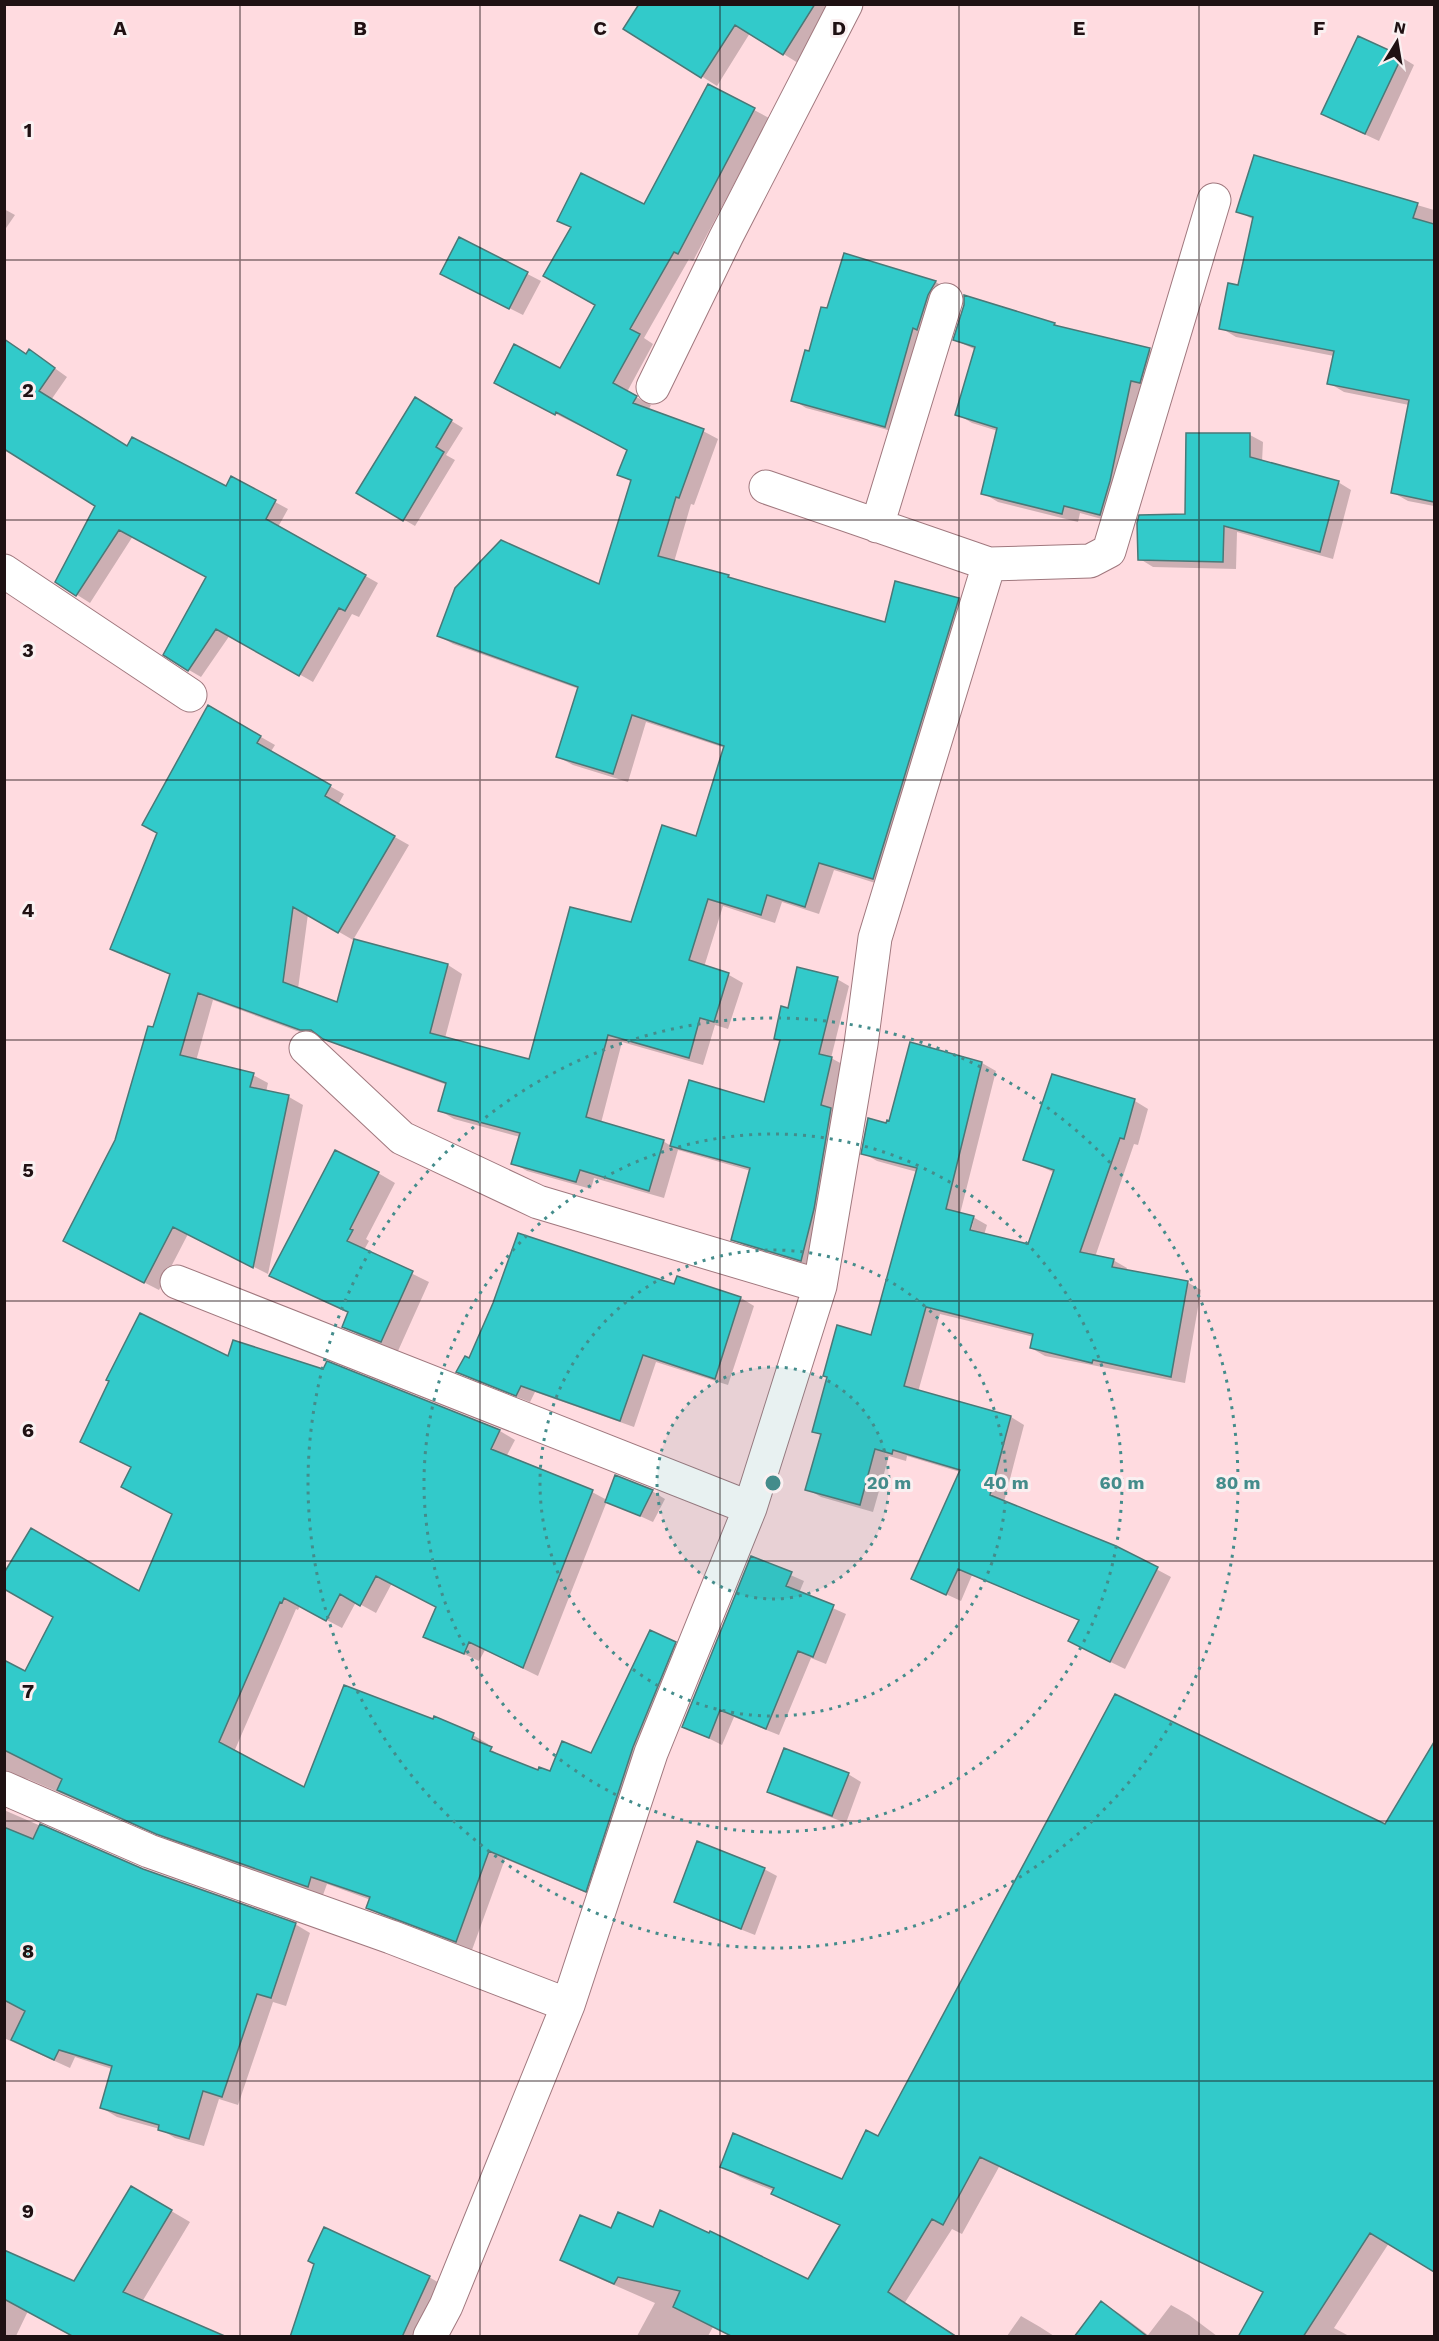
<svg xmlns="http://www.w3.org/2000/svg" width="1439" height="2341" viewBox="0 0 1439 2341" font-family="'Work Sans',sans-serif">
<rect width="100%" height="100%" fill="#ffdbe0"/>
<path fill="#0003" fill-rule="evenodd" d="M 640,4 L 844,4 L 798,63 L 750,33 L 717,86 L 625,28 Z
M 1401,57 L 1414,65 L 1379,141 L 1336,121 Z
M 709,86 L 769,118 L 693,261 L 689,259 L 644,338 L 653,344 L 627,392 L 651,405 L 648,411 L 703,431 L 718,439 L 694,505 L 691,504 L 674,562 L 886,624 L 959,599 L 973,608 L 888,887 L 834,870 L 819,914 L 782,902 L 775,923 L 723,906 L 704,967 L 729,975 L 743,983 L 728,1029 L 715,1025 L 703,1065 L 622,1042 L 601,1123 L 663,1141 L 671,1146 L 765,1104 L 782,1042 L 775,1038 L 789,1009 L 837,979 L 849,986 L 831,1058 L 844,1065 L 833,1110 L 843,1116 L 813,1266 L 745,1246 L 733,1239 L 751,1171 L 678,1150 L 664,1198 L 594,1178 L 591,1189 L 527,1171 L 513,1163 L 520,1137 L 454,1119 L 439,1110 L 447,1085 L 340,1046 L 325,1038 L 316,1038 L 213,1000 L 196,1061 L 253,1075 L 268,1083 L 266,1092 L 289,1097 L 303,1105 L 268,1274 L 188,1234 L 159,1290 L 79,1249 L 171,975 L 126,957 L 112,949 L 209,707 L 275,745 L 270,753 L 344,794 L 338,805 L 409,845 L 353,940 L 308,914 L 298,989 L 338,1004 L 355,941 L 448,965 L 462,974 L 445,1038 L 531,1061 L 697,838 L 725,748 L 646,722 L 628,782 L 573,765 L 558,757 L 579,689 L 453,644 L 439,636 L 600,586 L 632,482 L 619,475 L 628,450 L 510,391 L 561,370 L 597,305 L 645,206 Z
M 1255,157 L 1434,210 L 1434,506 L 1408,501 L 1392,492 L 1409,405 L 1344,392 L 1329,383 L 1334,356 L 1236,337 L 1221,328 L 1239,287 L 1254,220 L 1238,211 Z
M 4,209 L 15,215 L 4,231 Z
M 460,239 L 541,281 L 523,315 L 455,281 Z
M 845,255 L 936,282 L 948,290 L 899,433 L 806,408 L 793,400 L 828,310 Z
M 965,297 L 1055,324 L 1064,329 L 1150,350 L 1165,359 L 1116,523 L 1080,513 L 1078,522 L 998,502 L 983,493 L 998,431 L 972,423 L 957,414 L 976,350 L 955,340 L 965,306 Z
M 4,338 L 27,354 L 42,359 L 67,377 L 51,400 L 128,448 L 226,488 L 232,478 L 275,502 L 288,509 L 278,527 L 378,583 L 359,617 L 352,614 L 313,682 L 230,635 L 201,677 L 189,670 L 208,576 L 133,536 L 90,603 L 57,582 L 97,506 L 4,389 Z
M 415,399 L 463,428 L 446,455 L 455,460 L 415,526 L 358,493 Z
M 1250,435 L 1263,442 L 1262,462 L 1338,482 L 1351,490 L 1333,559 L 1237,532 L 1236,569 L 1153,567 L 1140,559 L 1187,515 Z
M 911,1044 L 982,1063 L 996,1071 L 960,1214 L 973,1217 L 987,1225 L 984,1235 L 1029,1246 L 1055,1173 L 1025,1159 L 1053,1076 L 1135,1101 L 1148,1109 L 1138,1145 L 1134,1144 L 1095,1257 L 1113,1260 L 1127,1268 L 1126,1271 L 1187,1282 L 1201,1290 L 1185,1383 L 1045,1356 L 1031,1348 L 1034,1337 L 940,1314 L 918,1392 L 1011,1417 L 1024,1425 L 1004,1502 L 1115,1547 L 1171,1577 L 1125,1669 L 1084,1649 L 1080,1621 L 972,1575 L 961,1601 L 913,1579 L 960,1472 L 907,1456 L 906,1461 L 889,1456 L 873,1512 L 821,1497 L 807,1489 L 822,1436 L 814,1431 L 872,1336 L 917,1172 L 877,1161 L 863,1153 L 890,1123 ZM 971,1219 L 974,1219 L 969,1238 L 966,1237 Z
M 378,1173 L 395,1183 L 366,1239 L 369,1241 L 364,1250 L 429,1282 L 398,1351 L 360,1336 L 344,1326 L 349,1313 L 271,1275 Z
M 678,1278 L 741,1298 L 754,1306 L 728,1385 L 656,1362 L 634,1427 L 535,1392 L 530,1402 L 471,1379 L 458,1371 L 470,1360 L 675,1286 Z
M 228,1358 L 324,1370 L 327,1363 L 500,1431 L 515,1440 L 506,1457 L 592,1492 L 607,1500 L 652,1491 L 665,1499 L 653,1522 L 607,1501 L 538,1676 L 485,1650 L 479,1661 L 425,1636 L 438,1607 L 392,1583 L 376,1613 L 356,1602 L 342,1628 L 300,1606 L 298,1610 L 296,1609 L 234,1752 L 305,1790 L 473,1735 L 488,1744 L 487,1747 L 506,1759 L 539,1772 L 551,1773 L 592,1754 L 675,1643 L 690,1652 L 601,1899 L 505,1859 L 472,1950 L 383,1916 L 368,1908 L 371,1900 L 327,1884 L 323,1895 L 173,1842 L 28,1779 L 18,1777 L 4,1786 L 4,1671 L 26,1673 L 140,1593 L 174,1514 L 133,1468 L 82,1442 Z
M 752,1558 L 804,1581 L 799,1593 L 846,1614 L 826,1664 L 811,1658 L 779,1735 L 734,1717 L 722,1745 L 684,1726 Z
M 1434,1745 L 1434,2270 L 1389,2243 L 1334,2328 L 1349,2336 L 1240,2336 L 1264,2293 L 999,2167 L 962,2234 L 952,2229 L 904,2304 L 957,2336 L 889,2336 L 808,2281 L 841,2226 L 792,2204 L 773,2194 L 774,2191 L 740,2177 L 721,2166 L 843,2181 L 879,2138 L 1385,1826 Z
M 848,1774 L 861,1782 L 846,1823 L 782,1799 L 769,1791 Z
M 4,1810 L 142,1870 L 295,1924 L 310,1933 L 286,2006 L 273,2002 L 238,2105 L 219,2099 L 204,2146 L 175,2138 L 160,2129 L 117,2117 L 102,2108 L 112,2069 L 75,2057 L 70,2068 L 4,2038 Z
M 764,1869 L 777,1876 L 755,1935 L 689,1909 L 676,1902 Z
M 132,2188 L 190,2222 L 142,2302 L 28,2311 L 16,2336 L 4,2336 L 4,2251 L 75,2282 Z
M 653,2229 L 752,2256 L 708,2336 L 637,2336 L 655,2303 L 580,2270 L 562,2259 L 611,2230 Z
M 429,2277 L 448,2288 L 426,2336 L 300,2336 Z
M 1102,2303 L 1120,2314 L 1148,2335 L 1171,2305 L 1189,2315 L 1217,2336 L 1076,2336 Z
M 1021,2316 L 1040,2327 L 1054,2336 L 1007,2336 Z"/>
<path fill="#32caca" stroke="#4a7877" stroke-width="1.5" d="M 639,4 L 815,4 L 783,55 L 735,25 L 701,78 L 623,29 Z
M 1358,36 L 1402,56 L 1365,134 L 1321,114 Z
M 708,84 L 755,108 L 678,254 L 674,252 L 630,329 L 640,334 L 613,383 L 637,396 L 633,403 L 704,429 L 679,498 L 676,497 L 658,556 L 729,575 L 728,577 L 885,622 L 895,581 L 959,598 L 873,879 L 819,863 L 805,907 L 767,895 L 761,915 L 708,899 L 689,960 L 729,973 L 714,1022 L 700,1018 L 689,1058 L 608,1035 L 586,1117 L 664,1140 L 649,1191 L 580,1170 L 576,1182 L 511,1164 L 520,1133 L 438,1111 L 446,1083 L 323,1039 L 311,1030 L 300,1030 L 198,993 L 180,1055 L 254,1073 L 250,1087 L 289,1095 L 253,1268 L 173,1227 L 144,1283 L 63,1241 L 115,1140 L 148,1026 L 153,1027 L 170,974 L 110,949 L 157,833 L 142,825 L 208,705 L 261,736 L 257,743 L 331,785 L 325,796 L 395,836 L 338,933 L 293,907 L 283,982 L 337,1002 L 354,939 L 448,964 L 430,1033 L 529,1059 L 570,907 L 631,922 L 662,825 L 696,836 L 724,746 L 632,715 L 613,774 L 556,757 L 578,687 L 437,636 L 455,588 L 501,540 L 599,584 L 631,480 L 617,475 L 627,450 L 556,412 L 555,415 L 494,383 L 514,344 L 560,368 L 595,305 L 543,276 L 571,227 L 557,221 L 581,173 L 644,204 Z
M 1254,155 L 1418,203 L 1413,218 L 1434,224 L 1434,502 L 1391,493 L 1409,400 L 1327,384 L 1334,351 L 1219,329 L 1228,283 L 1238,285 L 1253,217 L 1236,212 Z
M 459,237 L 528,272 L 509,309 L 440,274 Z
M 844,253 L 936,281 L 928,295 L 917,330 L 913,328 L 885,427 L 791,401 L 805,350 L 809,351 L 821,307 L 827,308 Z
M 964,295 L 1055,323 L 1054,325 L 1150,348 L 1140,383 L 1131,381 L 1110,481 L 1100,515 L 1064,506 L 1062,514 L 981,494 L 997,428 L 955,415 L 975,347 L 953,340 L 964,305 Z
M 4,339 L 26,354 L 29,349 L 55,368 L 39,391 L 127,446 L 132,437 L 226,486 L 231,476 L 276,500 L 266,519 L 366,575 L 345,611 L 339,608 L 299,676 L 216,629 L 188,671 L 163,655 L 206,577 L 119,530 L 76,596 L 55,582 L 95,506 L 4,449 Z
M 415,397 L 452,420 L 436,447 L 444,452 L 403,521 L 356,493 Z
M 1186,433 L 1250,433 L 1250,457 L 1339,481 L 1320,552 L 1224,526 L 1223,562 L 1138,560 L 1137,523 L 1139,515 L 1185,514 Z
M 797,967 L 838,977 L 819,1054 L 832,1057 L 821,1105 L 831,1108 L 814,1209 L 801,1261 L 731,1240 L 750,1168 L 670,1146 L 689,1080 L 764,1102 L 780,1040 L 774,1039 L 781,1006 L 788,1008 Z
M 910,1042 L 982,1062 L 946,1209 L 974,1216 L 970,1230 L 1028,1244 L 1054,1170 L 1023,1160 L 1052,1074 L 1135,1099 L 1124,1139 L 1120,1138 L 1080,1252 L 1114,1259 L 1112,1267 L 1188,1281 L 1171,1377 L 1093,1360 L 1092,1363 L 1030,1348 L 1033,1334 L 926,1307 L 904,1386 L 1011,1416 L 990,1495 L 1116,1546 L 1158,1567 L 1110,1662 L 1068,1641 L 1079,1620 L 958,1569 L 946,1595 L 911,1579 L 960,1470 L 893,1450 L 892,1454 L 875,1449 L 860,1505 L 805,1490 L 821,1434 L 812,1432 L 827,1377 L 823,1376 L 837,1325 L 871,1335 L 917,1168 L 861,1154 L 868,1118 L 886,1123 L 887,1120 L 889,1121 Z
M 335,1150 L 379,1172 L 350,1229 L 353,1230 L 347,1241 L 413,1271 L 381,1342 L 342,1327 L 348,1312 L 269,1276 Z
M 518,1233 L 674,1284 L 677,1276 L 741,1297 L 715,1379 L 643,1355 L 620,1421 L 521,1386 L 516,1396 L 456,1372 L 465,1356 L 469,1358 L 493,1303 Z
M 140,1313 L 228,1356 L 233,1340 L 323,1369 L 327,1361 L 500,1430 L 491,1449 L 593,1490 L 523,1668 L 469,1642 L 464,1654 L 423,1637 L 436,1607 L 376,1576 L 360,1606 L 340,1594 L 326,1621 L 284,1598 L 282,1603 L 280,1602 L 219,1742 L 304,1787 L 344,1685 L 433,1719 L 434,1716 L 474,1733 L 472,1739 L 492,1747 L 490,1751 L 538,1770 L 539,1767 L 550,1771 L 562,1741 L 591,1753 L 650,1630 L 676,1642 L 633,1747 L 586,1892 L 489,1851 L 456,1942 L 366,1908 L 370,1897 L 311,1877 L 308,1887 L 156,1834 L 57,1790 L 62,1779 L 4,1750 L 4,1660 L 25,1671 L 53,1617 L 4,1589 L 4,1573 L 31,1528 L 139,1591 L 172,1514 L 121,1487 L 131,1467 L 80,1442 L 109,1381 L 106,1380 Z
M 615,1475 L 653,1490 L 640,1516 L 605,1502 Z
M 751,1556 L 792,1572 L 786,1586 L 834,1605 L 813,1657 L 798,1651 L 766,1729 L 720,1710 L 709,1738 L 682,1727 Z
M 1115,1694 L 1385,1824 L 1434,1742 L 1434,2272 L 1370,2233 L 1303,2337 L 1238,2337 L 1263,2292 L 980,2157 L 943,2225 L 932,2219 L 888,2292 L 957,2337 L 733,2337 L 673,2307 L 680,2291 L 618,2277 L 614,2284 L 560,2260 L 580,2215 L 611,2228 L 618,2212 L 653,2227 L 660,2210 L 709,2233 L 710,2231 L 808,2279 L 840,2225 L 771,2194 L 774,2188 L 720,2167 L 733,2133 L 842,2179 L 866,2130 L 878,2136 Z
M 784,1748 L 849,1773 L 832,1816 L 767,1792 Z
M 40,1824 L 143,1869 L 296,1923 L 271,1998 L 257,1994 L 222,2097 L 203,2091 L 189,2139 L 158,2130 L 159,2125 L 100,2108 L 112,2066 L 59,2050 L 54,2060 L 11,2040 L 25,2011 L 4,2000 L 4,1827 L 33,1839 Z
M 697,1841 L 765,1868 L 741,1929 L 674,1902 Z
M 131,2186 L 172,2210 L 123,2292 L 227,2337 L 74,2337 L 4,2299 L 4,2250 L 74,2281 Z
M 324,2227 L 430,2276 L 402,2337 L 290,2337 L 314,2264 L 308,2261 Z
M 1101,2301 L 1148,2337 L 1074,2337 Z"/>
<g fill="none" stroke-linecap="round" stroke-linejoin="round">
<defs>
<path id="minor" d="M 653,387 L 726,237 L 846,4
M 766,487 L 989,564 L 1090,561 L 1109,551 L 1214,200
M 877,526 L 946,300
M 4,571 L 190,695
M 306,1048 L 402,1138 L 538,1202 L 820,1286
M 177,1282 L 750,1508
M 4,1788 L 149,1851 L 391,1937 L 568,2005
M 430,2336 L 446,2306 L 568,2005 L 651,1753 L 750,1508 L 820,1286 L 861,1044 L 875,938 L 989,564"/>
</defs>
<use href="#minor" stroke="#a0787e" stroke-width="35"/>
<use href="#minor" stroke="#fff" stroke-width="33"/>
</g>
<path fill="none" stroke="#1f1113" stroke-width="1.5" stroke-opacity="0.55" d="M 240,4 L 240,2336M 480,4 L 480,2336M 720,4 L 720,2336M 959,4 L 959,2336M 1199,4 L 1199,2336M 4,260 L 1434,260M 4,520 L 1434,520M 4,780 L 1434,780M 4,1040 L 1434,1040M 4,1301 L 1434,1301M 4,1561 L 1434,1561M 4,1821 L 1434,1821M 4,2081 L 1434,2081"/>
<circle cx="773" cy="1483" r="116" fill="#448c8b" fill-opacity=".12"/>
<g fill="none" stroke="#448c8b" stroke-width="3" stroke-dasharray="3 6">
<circle cx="773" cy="1483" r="116"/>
<circle cx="773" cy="1483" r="233"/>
<circle cx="773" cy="1483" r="349"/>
<circle cx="773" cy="1483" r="465"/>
</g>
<g font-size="20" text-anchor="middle" font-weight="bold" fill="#1f1113" stroke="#faf0f1" stroke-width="6" stroke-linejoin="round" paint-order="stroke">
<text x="120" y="35">A</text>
<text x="360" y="35">B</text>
<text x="600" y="35">C</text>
<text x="839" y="35">D</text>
<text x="1079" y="35">E</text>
<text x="1319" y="35">F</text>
<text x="28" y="137">1</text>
<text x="28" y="397">2</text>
<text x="28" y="657">3</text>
<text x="28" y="917">4</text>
<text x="28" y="1177">5</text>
<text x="28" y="1437">6</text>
<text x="28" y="1698">7</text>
<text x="28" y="1958">8</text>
<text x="28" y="2218">9</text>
</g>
<circle cx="773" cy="1483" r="9" fill="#448c8b" stroke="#faf0f1" stroke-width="3"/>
<g font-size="18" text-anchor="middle" font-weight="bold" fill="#448c8b" stroke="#faf0f1" stroke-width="6" stroke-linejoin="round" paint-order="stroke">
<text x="889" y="1489">20 m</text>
<text x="1006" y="1489">40 m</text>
<text x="1122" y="1489">60 m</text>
<text x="1238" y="1489">80 m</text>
</g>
<rect width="1439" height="2341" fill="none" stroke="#1f1113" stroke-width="12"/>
<g transform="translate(1397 42) rotate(11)" stroke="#faf0f1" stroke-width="4.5" paint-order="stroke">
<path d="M0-4.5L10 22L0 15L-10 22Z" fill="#1f1113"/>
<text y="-9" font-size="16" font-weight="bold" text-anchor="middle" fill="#1f1113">N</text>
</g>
</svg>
